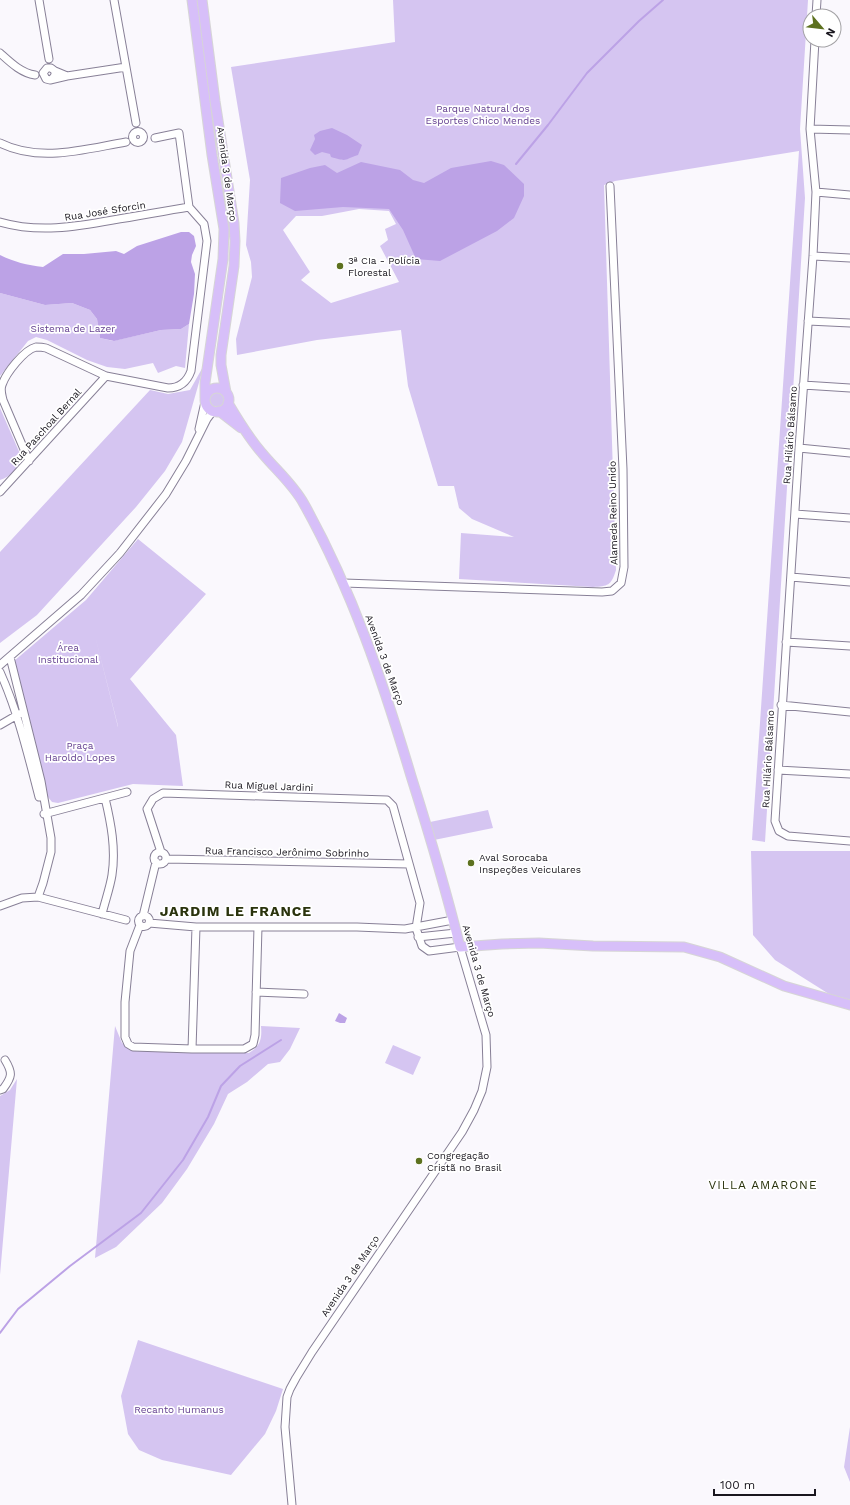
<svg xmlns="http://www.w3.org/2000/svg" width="850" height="1505" viewBox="0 0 850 1505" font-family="'Work Sans',sans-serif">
<rect width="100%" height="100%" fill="#faf8fd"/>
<path fill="#d5c5f1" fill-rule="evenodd" d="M 393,0 L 808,0 L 800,129 L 805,198 L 765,842 L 752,840 L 799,151 L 615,181 L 604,185 L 616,570 C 611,586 608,586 593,587 L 459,579 L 461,533 L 514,537 L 472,519 L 459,508 L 454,486 L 438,486 L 408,386 L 401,330 L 317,340 L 237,355 L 236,339 L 252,277 L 251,262 L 246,245 L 250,180 L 231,67 L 395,42 ZM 359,209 L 389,211 L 396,224 L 385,229 L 388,240 L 380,246 L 399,282 L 331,303 L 301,280 L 310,272 L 283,230 L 296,216 L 322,216 Z
M 0,293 L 45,305 L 72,303 L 90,310 L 97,319 L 100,338 L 113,341 L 161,330 L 181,329 L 189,324 L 185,368 L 176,366 L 158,373 L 153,363 L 125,369 L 107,367 L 87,360 L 47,340 L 36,337 L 28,341 L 0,376 Z
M 204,365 L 182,442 L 165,471 L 136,507 L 37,615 L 0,643 L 0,552 L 150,390 L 168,394 L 190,390 Z
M209 399a8 8 0 1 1 16 0a8 8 0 1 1-16 0Z
M 0,408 L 21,456 C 19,467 11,477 0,480 Z
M 138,539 L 206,594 L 130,679 L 176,735 L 183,786 L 133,784 L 58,803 L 52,802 L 48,797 L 14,661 L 86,600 ZM 94,632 L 118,726 L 118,727 Z
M 488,810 L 493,828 L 434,840 L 430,822 Z
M 751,851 L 850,851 L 850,1000 L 829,994 L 775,960 L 753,935 Z
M 115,1026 L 122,1043 L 133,1051 L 249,1053 C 261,1046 262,1038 261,1026 L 300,1028 L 290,1049 L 280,1062 L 268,1064 L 247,1082 L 228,1094 L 214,1124 L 187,1169 L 162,1203 L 116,1247 L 95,1258 Z
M 393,1045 L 421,1057 L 413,1075 L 385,1063 Z
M 17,1079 L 0,1275 L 0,1096 L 10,1090 Z
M 138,1340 L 283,1389 L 276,1411 L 265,1434 L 231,1475 L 162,1460 L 139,1450 L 128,1434 L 121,1396 Z
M 850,1427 L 850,1482 L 844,1467 Z"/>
<path fill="#bca2e6" d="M 332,128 L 347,135 L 362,145 L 358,155 C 343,160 348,162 331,157 L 330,154 L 322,152 L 315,155 L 310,150 L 315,139 L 314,135 L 320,131 Z
M 491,161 L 504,165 L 524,184 L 524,196 L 514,218 L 497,231 L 440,261 L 416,259 L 403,230 L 389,209 L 343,207 L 295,211 L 280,203 L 281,178 L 310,168 L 325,165 L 337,173 L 361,162 L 400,170 L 413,180 L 424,183 L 451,168 Z
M 181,232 L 189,232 L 194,236 L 196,246 L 192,255 L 191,262 L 195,274 L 194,294 L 189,324 L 181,329 L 161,330 L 114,341 L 100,338 L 97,319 L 90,310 L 72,303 L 45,305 L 0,293 L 0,255 C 14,262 27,265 43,267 L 63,254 L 84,254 L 116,251 L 124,254 L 137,246 Z
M 339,1013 L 347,1018 L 345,1023 L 340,1023 L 335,1021 Z"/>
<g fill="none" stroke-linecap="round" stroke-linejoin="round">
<path stroke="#bca2e6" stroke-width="2" d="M 516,164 L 548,125 L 587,73 L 639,21 L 663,0
M 0,1333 L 18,1309 L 70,1266 L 141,1213 L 183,1160 L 208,1117 L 221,1086 L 240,1066 L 281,1040"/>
<defs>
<path id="minor" d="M 39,0 L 49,59
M 114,0 L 136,123
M 816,16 L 817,0
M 815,40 L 810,129 L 816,192 L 813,256 L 799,448 L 775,821 L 779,831 L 788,836 L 850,841
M 0,53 C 10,62 21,73 35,75
M 67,76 L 126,67
M 52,79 L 55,75 L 55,71 L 51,68 L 47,68 L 43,73 L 46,79 L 50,80 L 67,76 L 55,71
M 810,129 L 850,130
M132.5 137a5.5 5.5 0 1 1 11 0a5.5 5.5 0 1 1-11 0Z
M 155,138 L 179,133 L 189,207
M 0,143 C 40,163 85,149 126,142
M 816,192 L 850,195
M 0,222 C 38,233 75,227 113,220 C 138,216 164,211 189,207
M 813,256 L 850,258
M 808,321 L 850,323
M 803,385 L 850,388
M 199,429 L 205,402
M 799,448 L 850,453
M 29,461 L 3,400 C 2,395 0,390 2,385 C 6,373 24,350 36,347 C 39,347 42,347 46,348 L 106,376 L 168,388 C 179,388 187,382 191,371 L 207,241 L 204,224 L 189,207
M 0,492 L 106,376
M 795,514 L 850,518
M 791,577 L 850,582
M 344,583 L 602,592 L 612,591 L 621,583 L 624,567 L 623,469 L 610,186
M 786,642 L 850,646
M 10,657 L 41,781 L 51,838 L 51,852 L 43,883 L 38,897
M 0,665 L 81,595 L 120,553 L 166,494 L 186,461 L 207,419 L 213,411
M 0,672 C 18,712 28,755 39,797
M 781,705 L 850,712
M 0,725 L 19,714
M 778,770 L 850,774
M 44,814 L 127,792
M 161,852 L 147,809 L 153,799 L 163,793 L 387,800 L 393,806 L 420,903 L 416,928 L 422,946 L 429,951 L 460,947 L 486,1035 L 487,1067 L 482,1091 L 474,1110 L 462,1132 L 312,1352 L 296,1378 L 290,1389 L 287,1397 L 285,1427 L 292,1505
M154 858a6 6 0 1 1 12 0a6 6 0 1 1-12 0Z
M 166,859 L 409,864
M 0,906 L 22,898 L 38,897 L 126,920
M 102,914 C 105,901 110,888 112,875 C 116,849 111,823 105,798
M138.5 921a5.5 5.5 0 1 1 11 0a5.5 5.5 0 1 1-11 0Z
M 143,916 L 156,862
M 149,923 L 196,927 L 357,927 L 405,929 L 453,920
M 140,925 L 130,951 L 125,1002 L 125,1037 L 128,1044 L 133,1047 L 192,1049 L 244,1049 L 253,1044 L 255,1035 L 258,927
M 418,937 L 456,933
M 256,992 L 304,994
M 192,1049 L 196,927
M 0,1090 L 3,1089 C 12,1077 13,1073 5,1060"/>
<path id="major" d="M 192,0 L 212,155 L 224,229 L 223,259 L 205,383 L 205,398
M 202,0 L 215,101 L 234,223 L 235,241 L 234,266 L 221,355 L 221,365 L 226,392
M205 400a12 12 0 1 1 24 0a12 12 0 1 1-24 0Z
M 228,403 C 238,420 248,437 262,453 C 276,470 293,484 304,504 C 352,590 383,682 411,776 C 429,833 446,890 460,947 L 502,944 L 539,943 L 593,946 L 684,947 L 720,957 L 784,986 L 850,1005
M 219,411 L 241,428"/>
</defs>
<use href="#minor" stroke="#888097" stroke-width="9"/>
<use href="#major" stroke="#d6d5d6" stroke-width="11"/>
<use href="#minor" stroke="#fff" stroke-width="7"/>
<use href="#major" stroke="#d7bff9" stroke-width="9"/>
</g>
<g fill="#5d711f" stroke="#fff" stroke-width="1.5">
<circle cx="340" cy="266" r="4"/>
<circle cx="471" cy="863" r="4"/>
<circle cx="419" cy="1161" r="4"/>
</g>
<g text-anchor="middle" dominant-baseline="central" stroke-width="3.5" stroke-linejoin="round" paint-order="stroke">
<g font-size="10" fill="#654191" stroke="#fff">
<text x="483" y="108">Parque Natural dos<tspan x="483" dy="12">Esportes Chico Mendes</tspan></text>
<text x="73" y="328">Sistema de Lazer</text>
<text x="68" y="647">Área<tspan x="68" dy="12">Institucional</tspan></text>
<text x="80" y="745">Praça<tspan x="80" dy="12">Haroldo Lopes</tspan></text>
<text x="179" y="1409">Recanto Humanus</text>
</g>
<g font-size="10" fill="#19161e" stroke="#fff">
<text transform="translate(227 174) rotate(82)">Avenida 3 de Março</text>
<text transform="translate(105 211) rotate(-9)">Rua José Sforcin</text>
<text transform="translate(46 427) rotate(-48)">Rua Paschoal Bernal</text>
<text transform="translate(790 435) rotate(-86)">Rua Hilário Bálsamo</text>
<text transform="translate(613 513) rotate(-91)">Alameda Reino Unido</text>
<text transform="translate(385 660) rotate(70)">Avenida 3 de Março</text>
<text transform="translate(768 759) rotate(-87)">Rua Hilário Bálsamo</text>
<text transform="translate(269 786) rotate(2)">Rua Miguel Jardini</text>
<text transform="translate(287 852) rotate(1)">Rua Francisco Jerônimo Sobrinho</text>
<text transform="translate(479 971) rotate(74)">Avenida 3 de Março</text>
<text transform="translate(350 1276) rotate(-56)">Avenida 3 de Março</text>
</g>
<g font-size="10" fill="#19161e" stroke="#fff" text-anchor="start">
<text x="348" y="260">3ª CIa - Polícia<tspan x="348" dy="12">Florestal</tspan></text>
<text x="479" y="857">Aval Sorocaba<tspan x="479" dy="12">Inspeções Veiculares</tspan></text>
<text x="427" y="1155">Congregação<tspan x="427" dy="12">Cristã no Brasil</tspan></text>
</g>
<g font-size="12" letter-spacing="1" fill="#2a330d" stroke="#fff">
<text x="763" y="1185">VILLA AMARONE</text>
</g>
<g font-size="14" font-weight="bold" letter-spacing="1" fill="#2a330d" stroke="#fff">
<text x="236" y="911">JARDIM LE FRANCE</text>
</g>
</g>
<g transform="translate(822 28) rotate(118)"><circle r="19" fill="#ffffff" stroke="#a3a2a5"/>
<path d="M0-3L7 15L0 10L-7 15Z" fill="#5d711f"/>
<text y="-6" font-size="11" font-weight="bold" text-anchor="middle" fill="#19161e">N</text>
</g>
<path d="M714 1489v6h101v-6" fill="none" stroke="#19161e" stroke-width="2"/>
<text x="720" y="1489" font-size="12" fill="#19161e" stroke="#ffffff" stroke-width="3" paint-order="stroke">100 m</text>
</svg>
